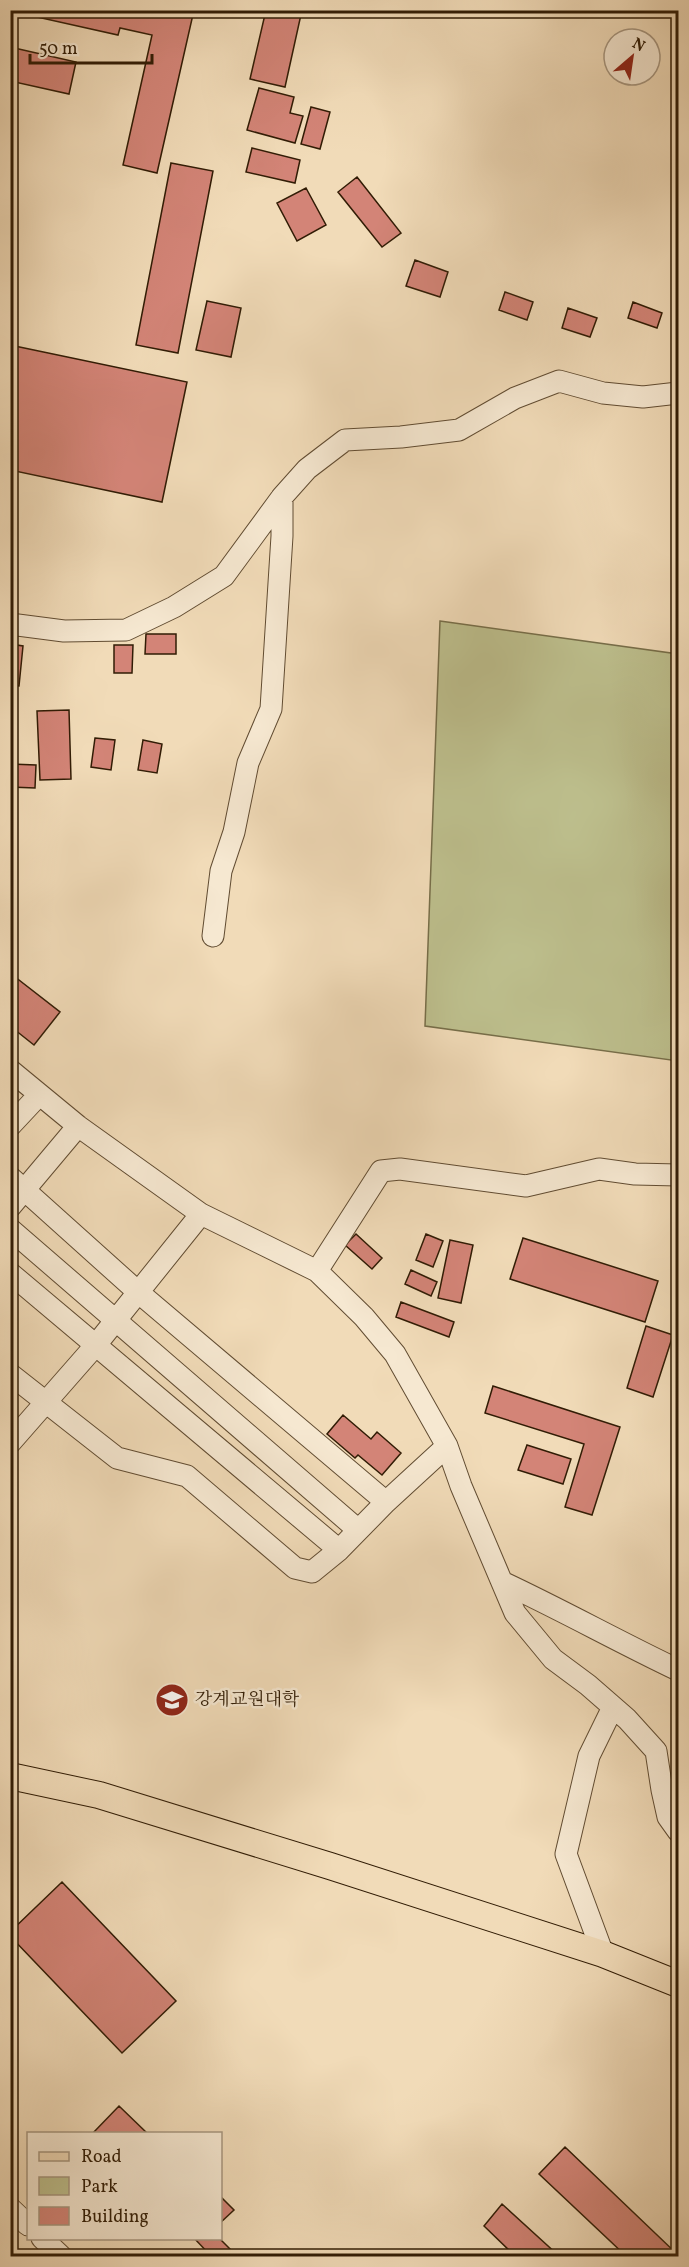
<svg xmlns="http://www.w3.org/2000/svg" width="689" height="2267" viewBox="0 0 689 2267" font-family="Vollkorn,'Noto Serif KR',serif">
<rect width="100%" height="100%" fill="#f1dbb8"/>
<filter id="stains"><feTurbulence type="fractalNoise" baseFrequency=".00333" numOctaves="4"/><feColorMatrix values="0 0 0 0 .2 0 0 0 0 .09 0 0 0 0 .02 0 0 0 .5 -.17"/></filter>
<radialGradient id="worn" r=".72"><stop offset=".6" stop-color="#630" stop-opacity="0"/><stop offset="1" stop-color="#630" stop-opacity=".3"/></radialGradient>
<path fill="#bdbf8d" stroke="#776e49" stroke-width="1.5" d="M 440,621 L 678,654 L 678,1061 L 425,1026 Z"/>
<path fill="#d38477" stroke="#311c05" stroke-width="1.5" d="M 29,10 L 194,10 L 157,173 L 123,165 L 152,35 L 120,28 L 118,35 L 28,15 Z
M 266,10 L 302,10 L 285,87 L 250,79 Z
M 10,47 L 76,62 L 69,94 L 10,81 Z
M 259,88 L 294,97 L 290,113 L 303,116 L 295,143 L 247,130 Z
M 311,107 L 330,112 L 320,149 L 301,144 Z
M 252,148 L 300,160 L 295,183 L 246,172 Z
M 171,163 L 213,171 L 178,353 L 136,345 Z
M 357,177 L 401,233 L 382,247 L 338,192 Z
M 306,188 L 326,225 L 297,241 L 277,203 Z
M 415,260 L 448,272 L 440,297 L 406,286 Z
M 505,292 L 533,302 L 527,320 L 499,310 Z
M 207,301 L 241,308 L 231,357 L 196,350 Z
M 633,302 L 662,313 L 657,328 L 628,318 Z
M 568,308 L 597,318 L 590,337 L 562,328 Z
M 10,345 L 187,382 L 162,502 L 10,470 Z
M 146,634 L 176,634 L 176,654 L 145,654 Z
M 10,644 L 23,646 L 19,686 L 10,685 Z
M 114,645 L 133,645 L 132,673 L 114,673 Z
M 69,710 L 71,779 L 40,780 L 37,711 Z
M 95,738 L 115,740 L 111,770 L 91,767 Z
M 143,740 L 162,744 L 157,773 L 138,770 Z
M 10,764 L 36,765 L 35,788 L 10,787 Z
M 10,973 L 60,1012 L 34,1045 L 10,1026 Z
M 356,1234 L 382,1258 L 372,1269 L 345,1245 Z
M 426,1234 L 443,1241 L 433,1267 L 416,1260 Z
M 523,1238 L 658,1281 L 645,1322 L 510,1279 Z
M 450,1240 L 473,1245 L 461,1303 L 438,1298 Z
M 411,1270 L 437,1282 L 431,1296 L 405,1284 Z
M 401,1302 L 454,1322 L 449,1337 L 396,1317 Z
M 646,1326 L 673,1335 L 653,1397 L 627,1388 Z
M 493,1386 L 620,1427 L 592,1515 L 565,1507 L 584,1444 L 485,1413 Z
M 343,1415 L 371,1439 L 377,1432 L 401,1453 L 382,1475 L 358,1455 L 355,1458 L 327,1434 Z
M 527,1445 L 571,1459 L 563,1484 L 518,1470 Z
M 62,1882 L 176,2001 L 122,2053 L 10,1936 L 10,1932 Z
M 119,2106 L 148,2134 L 92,2134 Z
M 565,2147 L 678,2255 L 678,2256 L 626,2256 L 539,2174 Z
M 220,2196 L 234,2210 L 220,2223 Z
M 502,2204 L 559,2256 L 515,2256 L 484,2226 Z
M 194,2238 L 219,2238 L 237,2256 L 211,2256 Z"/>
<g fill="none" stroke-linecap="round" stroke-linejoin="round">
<defs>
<path id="minor" d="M 10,624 L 64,631 L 126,630 L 174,607 L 224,576 L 282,497 L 307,469 L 345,440 L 401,437 L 459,430 L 515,398 L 559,381 L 603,393 L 643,397 L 678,393
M 213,936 L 221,871 L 234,832 L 248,763 L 271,709 L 282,536 L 282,497
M 10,1070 L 78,1126 L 201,1214 L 317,1271 L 364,1317 L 395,1354 L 447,1446 L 461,1486 L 515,1613 L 553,1659 L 588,1685 L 627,1719 L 656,1751 L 662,1790 L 668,1817 L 678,1831
M 10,1126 L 39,1095
M 10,1177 L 138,1292 L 386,1502
M 10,1207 L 78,1126
M 10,1229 L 357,1529
M 317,1271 L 381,1171 L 400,1169 L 526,1186 L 599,1169 L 635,1174 L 678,1175
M 10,1273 L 339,1550
M 10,1374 L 117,1458 L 187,1476 L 295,1568 L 312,1572 L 339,1550 L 386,1502 L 447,1446
M 10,1443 L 95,1346 L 201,1214
M 502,1582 C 562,1610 619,1642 678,1670
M 603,1954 L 566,1854 L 589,1756 L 613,1707
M 10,2208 L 28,2225
M 42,2238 L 61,2256"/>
<path id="major" d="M 10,1776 L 99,1795 L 330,1866 L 603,1954 L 678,1984"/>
</defs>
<use href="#minor" stroke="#614c32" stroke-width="23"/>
<use href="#major" stroke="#311c05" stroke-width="28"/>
<use href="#minor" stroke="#f6e8d1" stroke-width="21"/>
<use href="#major" stroke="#f1dbb8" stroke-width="26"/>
</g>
<defs>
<symbol id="university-disc" viewBox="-11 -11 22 22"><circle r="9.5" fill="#8f2418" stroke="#f6e8d1"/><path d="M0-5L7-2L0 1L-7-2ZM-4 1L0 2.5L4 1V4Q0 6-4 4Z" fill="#fff"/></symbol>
</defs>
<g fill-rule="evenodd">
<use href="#university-disc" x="153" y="1681" width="38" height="38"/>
</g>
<g text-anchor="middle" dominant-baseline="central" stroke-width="5" stroke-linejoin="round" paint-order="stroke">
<g font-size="18" fill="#311c05" stroke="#f6e8d1" text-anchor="start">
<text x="195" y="1700">강계교원대학</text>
</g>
</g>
<rect width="689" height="2267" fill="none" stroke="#f1dbb8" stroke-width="36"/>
<rect x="12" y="12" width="665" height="2243" fill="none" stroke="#311c05" stroke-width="3"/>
<rect x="18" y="18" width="653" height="2231" fill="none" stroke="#311c05" stroke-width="1.5"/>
<rect x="27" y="2132" width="195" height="108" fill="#f6e8d1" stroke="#a7967f" stroke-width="1.5"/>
<rect x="39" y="2152" width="30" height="9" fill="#f1dbb8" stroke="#a7967f" stroke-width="1.5"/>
<text x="81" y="2162" font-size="18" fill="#311c05">Road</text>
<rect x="39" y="2177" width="30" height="18" fill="#bdbf8d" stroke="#a7967f" stroke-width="1.5"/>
<text x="81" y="2192" font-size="18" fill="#311c05">Park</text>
<rect x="39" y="2207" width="30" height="18" fill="#d38477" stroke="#a7967f" stroke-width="1.5"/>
<text x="81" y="2222" font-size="18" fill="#311c05">Building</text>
<g transform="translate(632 57) rotate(29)"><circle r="28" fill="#f6e8d1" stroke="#a7967f" stroke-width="1.5"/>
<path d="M0-4.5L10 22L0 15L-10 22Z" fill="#8f2418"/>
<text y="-9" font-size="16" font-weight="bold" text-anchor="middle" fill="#311c05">N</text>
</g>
<path d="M30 54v9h122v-9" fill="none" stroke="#311c05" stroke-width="3"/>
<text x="39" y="54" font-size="18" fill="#311c05" stroke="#f6e8d1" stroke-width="4.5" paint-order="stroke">50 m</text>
<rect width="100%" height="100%" filter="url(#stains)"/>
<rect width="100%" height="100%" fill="url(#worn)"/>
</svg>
